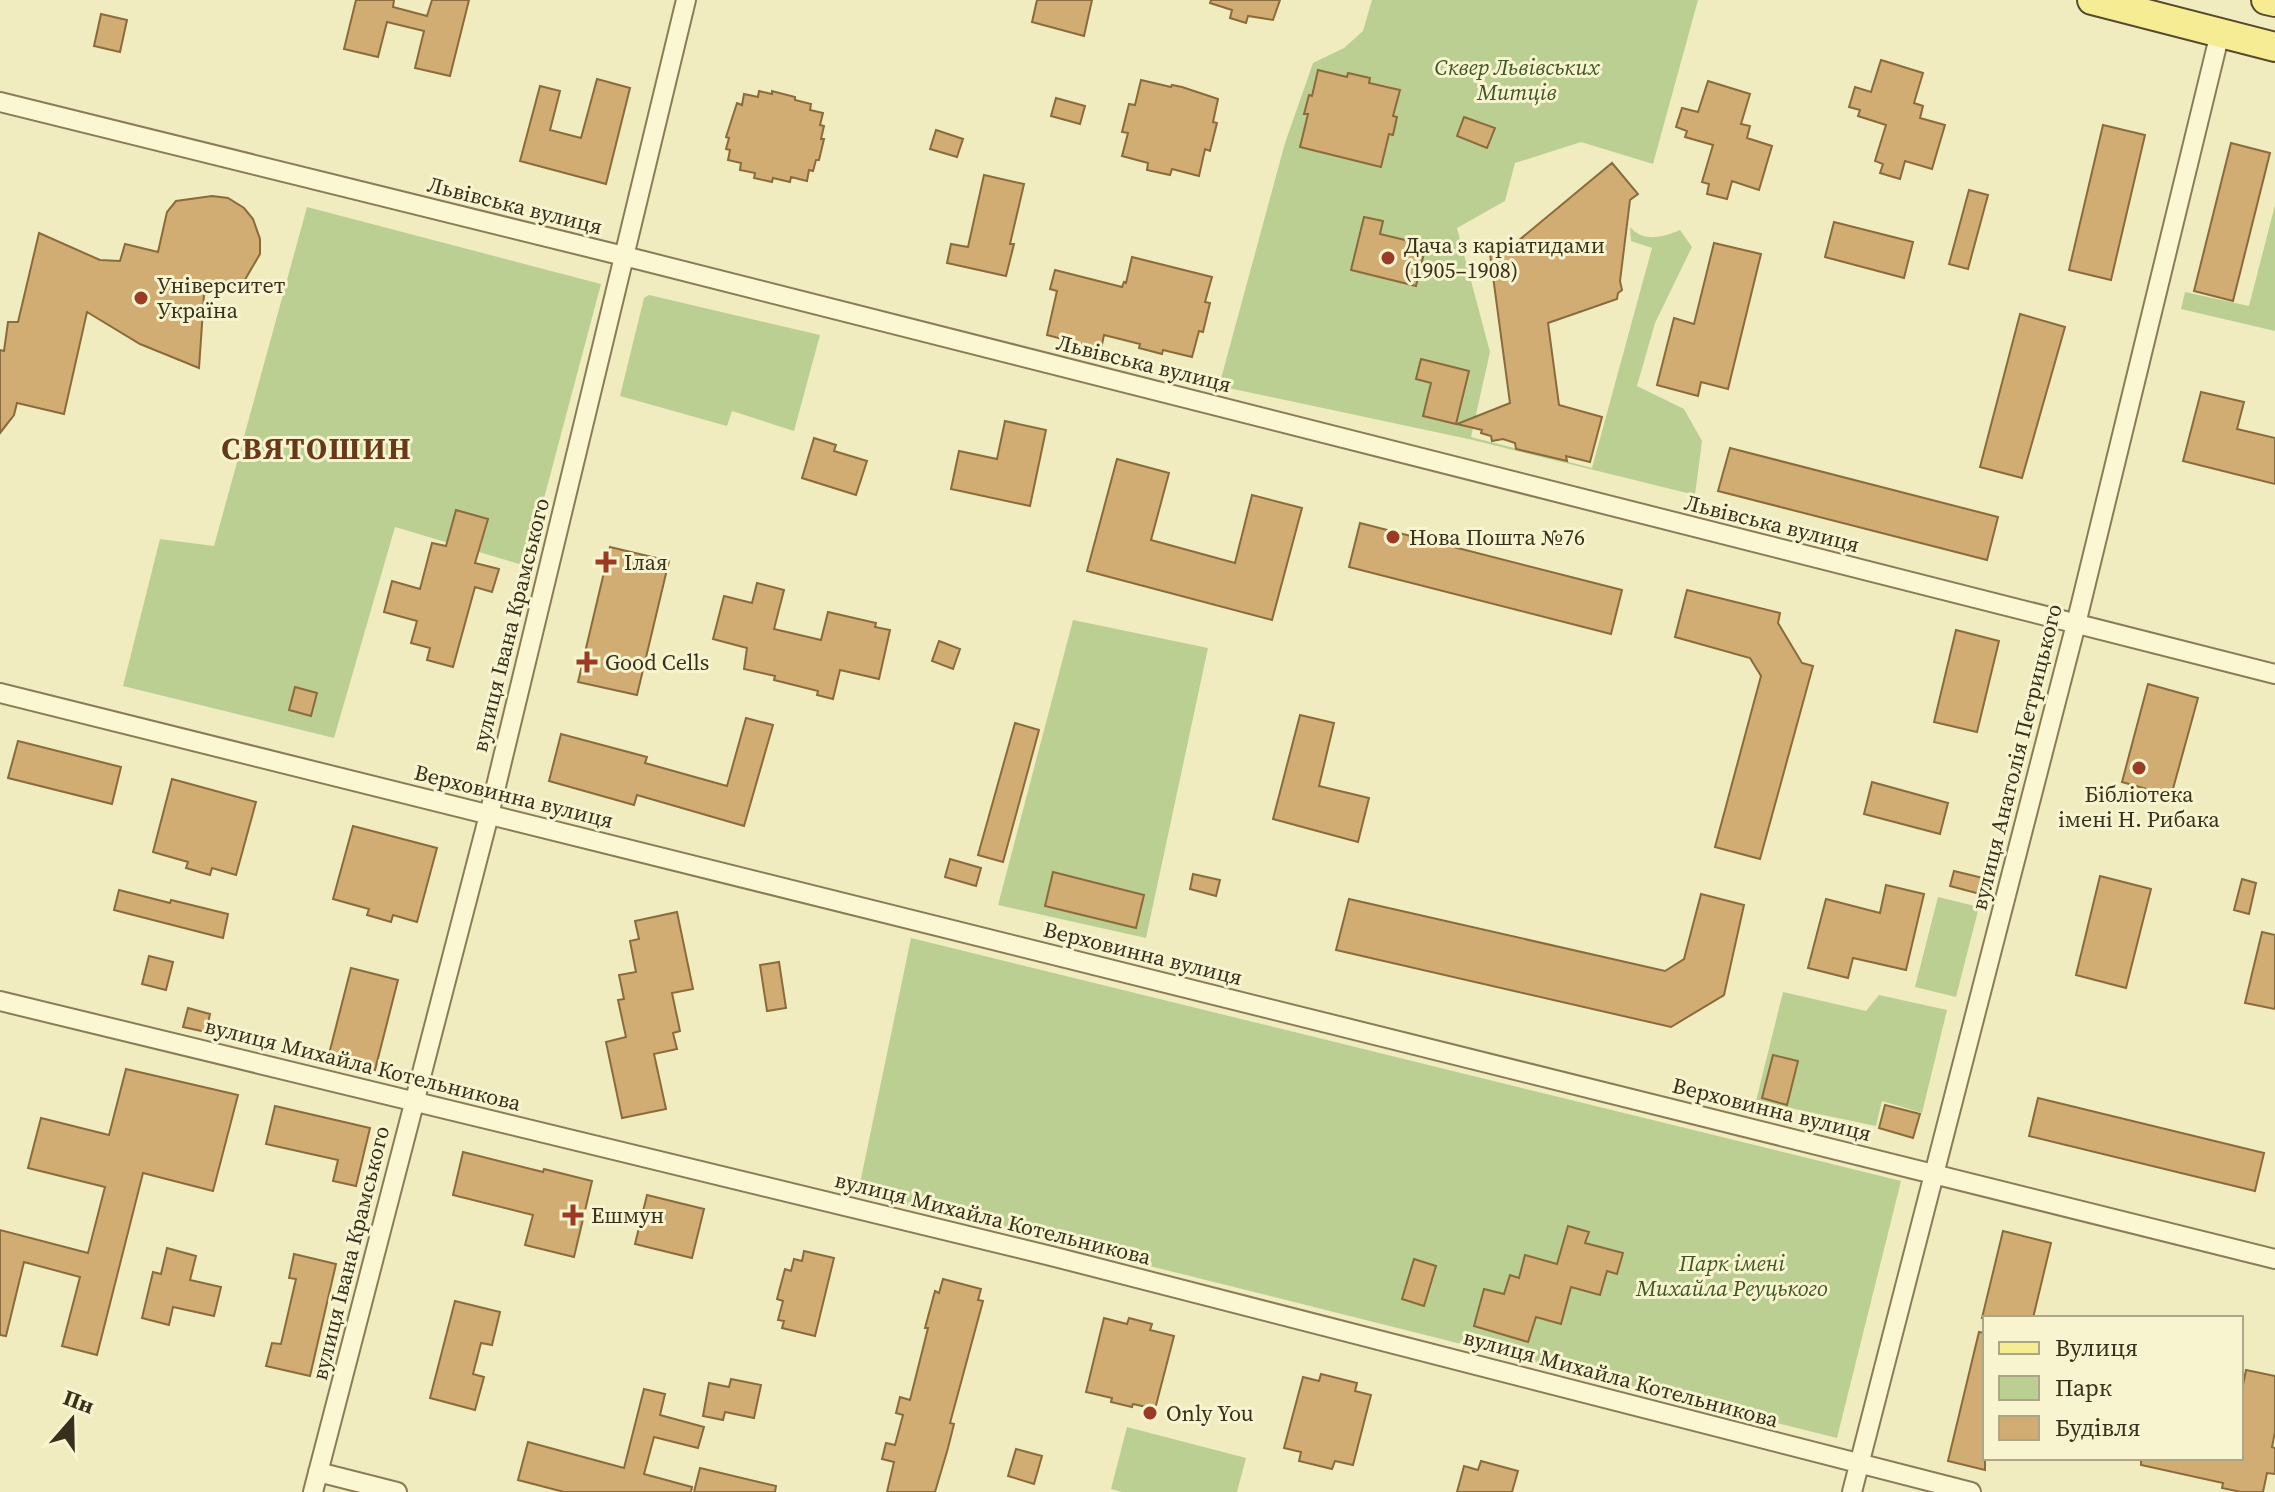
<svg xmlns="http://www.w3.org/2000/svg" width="2275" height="1492" viewBox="0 0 2275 1492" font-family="'Source Serif 4',serif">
<rect width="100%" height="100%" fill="#f0ecbf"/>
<path fill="#bbcf93" d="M 1372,0 L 1698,0 L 1653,164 L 1581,142 L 1515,163 L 1505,201 L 1457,228 L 1490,352 L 1471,437 L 1592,468 L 1652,248 L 1631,241 L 1630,227 C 1644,243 1663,237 1680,230 L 1692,247 L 1655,323 L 1637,386 L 1684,409 L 1702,441 L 1695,495 L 1473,440 L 1219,386 L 1285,143 L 1313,63 L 1344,48 L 1363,31 Z
M 2275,205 L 2275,331 L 2181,309 L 2185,292 L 2249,306 Z
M 307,207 L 601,284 L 526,566 L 395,527 L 334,738 L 123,686 L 160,539 L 214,546 Z
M 649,295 L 820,335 L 794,431 L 732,411 L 727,426 L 620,396 L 644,298 Z
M 1073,620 L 1208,648 L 1146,938 L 998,905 Z
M 1938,897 L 1979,907 L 1956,997 L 1915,987 Z
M 911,938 L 1901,1181 L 1837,1438 L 858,1193 Z
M 1783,992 L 1866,1011 L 1879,995 L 1947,1010 L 1922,1113 L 1882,1101 L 1876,1126 L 1756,1101 Z
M 1127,1427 L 1246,1458 L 1237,1492 L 1122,1492 L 1111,1489 Z"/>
<path fill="#d1ad73" stroke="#8a6b3b" stroke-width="2" d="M 356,0 L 394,0 L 393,7 L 427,16 L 432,0 L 469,0 L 450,76 L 415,68 L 424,31 L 387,22 L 378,57 L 344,49 Z
M 1037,0 L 1092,0 L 1084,36 L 1032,22 Z
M 1211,0 L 1280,0 L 1273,20 L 1248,16 L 1246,23 L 1230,18 L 1232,10 L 1210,3 Z
M 101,14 L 127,20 L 120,52 L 94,46 Z
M 1881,60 L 1923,73 L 1914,103 L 1923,106 L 1920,118 L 1945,125 L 1932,169 L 1905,161 L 1900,179 L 1880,173 L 1883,164 L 1875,161 L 1886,125 L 1858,116 L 1860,110 L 1849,107 L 1855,87 L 1871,92 Z
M 1318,70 L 1347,77 L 1348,73 L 1370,78 L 1369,83 L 1400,90 L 1393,116 L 1397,117 L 1393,135 L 1389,134 L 1381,167 L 1300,147 L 1308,114 L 1304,114 L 1309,95 L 1312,96 Z
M 597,79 L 630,88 L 606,184 L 520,161 L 540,86 L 560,91 L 550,130 L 581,138 Z
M 1141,80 L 1171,87 L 1172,85 L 1182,87 L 1218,99 L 1213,122 L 1217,123 L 1210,151 L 1205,149 L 1199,176 L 1172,169 L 1170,175 L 1147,170 L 1148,163 L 1122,156 L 1128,133 L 1122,132 L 1129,104 L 1135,105 Z
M 1708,81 L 1750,94 L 1741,124 L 1750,126 L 1747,138 L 1772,146 L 1759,190 L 1732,181 L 1727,199 L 1707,194 L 1709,184 L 1702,182 L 1713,145 L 1685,137 L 1687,131 L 1676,127 L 1682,108 L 1698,112 Z
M 759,91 L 772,94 L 772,91 L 795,97 L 795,100 L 811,104 L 810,110 L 823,113 L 820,125 L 824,126 L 821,139 L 824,139 L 819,160 L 816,160 L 813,171 L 809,170 L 807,181 L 791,177 L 790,182 L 773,178 L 772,182 L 754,178 L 755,173 L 740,170 L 741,163 L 728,160 L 730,150 L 726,149 L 729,138 L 726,137 L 737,103 L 742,105 L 744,94 L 758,97 Z
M 1056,98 L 1085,106 L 1080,124 L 1051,116 Z
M 1464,117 L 1495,128 L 1487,148 L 1457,136 Z
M 2103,125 L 2145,135 L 2111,280 L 2069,270 Z
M 936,130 L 963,139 L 957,157 L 930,149 Z
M 2231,143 L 2270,153 L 2233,301 L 2194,291 Z
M 1612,163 L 1638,194 L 1630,200 L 1620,281 L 1622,290 L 1618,293 L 1617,299 L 1548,323 L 1559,405 L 1602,417 L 1590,462 L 1566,456 L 1567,461 L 1516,449 L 1515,443 L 1503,439 L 1492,441 L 1491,436 L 1481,433 L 1482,430 L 1457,424 L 1510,403 L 1490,254 L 1506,251 Z
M 984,175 L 1024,184 L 1010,244 L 1014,244 L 1006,276 L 947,263 L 951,244 L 968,247 Z
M 1969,190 L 1988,195 L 1968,269 L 1949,264 Z
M 212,196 L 228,198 L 244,208 L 253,219 L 260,239 L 260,254 L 243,283 L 228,291 L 204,295 L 199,368 L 140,344 L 87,312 L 64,414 L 17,403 L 14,415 L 0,433 L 0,350 L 4,351 L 8,322 L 18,322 L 39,233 L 100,260 L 120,261 L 125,244 L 158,252 L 167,212 L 176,201 Z
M 1364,217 L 1383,221 L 1380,234 L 1426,245 L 1416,286 L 1351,270 Z
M 1834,222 L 1913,242 L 1904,278 L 1825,257 Z
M 1714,243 L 1761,254 L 1728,389 L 1701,382 L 1698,396 L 1657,385 L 1674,318 L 1694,324 Z
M 1132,257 L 1212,277 L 1205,302 L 1210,303 L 1203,332 L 1199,331 L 1192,357 L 1163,350 L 1162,354 L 1139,348 L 1140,344 L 1104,335 L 1101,349 L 1047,335 L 1057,291 L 1050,289 L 1055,270 L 1122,287 L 1124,282 L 1126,283 Z
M 2020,314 L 2065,327 L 2022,478 L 1980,467 Z
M 1421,359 L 1469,371 L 1456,424 L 1423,416 L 1431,383 L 1416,379 Z
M 2201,392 L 2244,402 L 2237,429 L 2275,438 L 2275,484 L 2183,461 Z
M 1005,421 L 1046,430 L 1030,506 L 951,489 L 959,451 L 997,459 Z
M 814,438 L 836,445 L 834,451 L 867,461 L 856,495 L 802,478 Z
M 1730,448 L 1998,517 L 1987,560 L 1718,491 Z
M 1117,459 L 1169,473 L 1151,540 L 1235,563 L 1252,495 L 1302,508 L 1272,620 L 1087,571 Z
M 456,510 L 488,519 L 475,563 L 499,569 L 492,592 L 475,587 L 453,667 L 427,660 L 430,648 L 411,643 L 417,621 L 384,612 L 392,581 L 420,589 L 432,543 L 446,546 Z
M 1360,523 L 1622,590 L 1611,634 L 1349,567 Z
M 610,547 L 669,561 L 637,695 L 578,682 Z
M 757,583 L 784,590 L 774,629 L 821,640 L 828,612 L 876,623 L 875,627 L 890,630 L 879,679 L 840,670 L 833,699 L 817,695 L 818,691 L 774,680 L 775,676 L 744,669 L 747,648 L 713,639 L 724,596 L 752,603 Z
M 1687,590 L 1780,613 L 1778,623 L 1802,663 L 1813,666 L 1760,859 L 1715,847 L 1761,676 L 1750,658 L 1675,637 Z
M 1956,630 L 1999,641 L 1977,732 L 1934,722 Z
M 939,641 L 960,649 L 953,669 L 932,661 Z
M 2148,684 L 2198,698 L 2171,796 L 2122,782 Z
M 295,687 L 317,693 L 311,716 L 289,710 Z
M 1300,715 L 1334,723 L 1319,786 L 1369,798 L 1358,842 L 1273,819 Z
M 746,718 L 773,725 L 744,826 L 637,795 L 634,805 L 549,781 L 561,734 L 647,757 L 645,763 L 727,786 Z
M 1015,723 L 1039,730 L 1003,862 L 978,855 Z
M 18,741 L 121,767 L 112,804 L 8,778 Z
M 172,779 L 256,802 L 236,875 L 212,868 L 210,875 L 186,868 L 188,862 L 153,852 Z
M 1872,782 L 1948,803 L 1940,834 L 1864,814 Z
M 353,826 L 437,848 L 417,922 L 393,915 L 391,922 L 367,915 L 369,909 L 333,899 Z
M 950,859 L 981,868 L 976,886 L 945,877 Z
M 1954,871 L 1983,878 L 1980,894 L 1950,886 Z
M 1053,872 L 1144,895 L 1136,928 L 1045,906 Z
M 1193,874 L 1220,880 L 1216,896 L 1190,889 Z
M 2100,876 L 2151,889 L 2126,988 L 2076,975 Z
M 2242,879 L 2256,883 L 2249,914 L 2234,910 Z
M 1886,885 L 1924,894 L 1906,970 L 1853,958 L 1848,978 L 1808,968 L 1826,899 L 1880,913 Z
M 119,890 L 170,903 L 171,900 L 228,914 L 223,938 L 114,910 Z
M 1701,894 L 1744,905 L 1724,995 L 1671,1027 L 1336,950 L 1349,899 L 1665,971 L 1684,959 Z
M 677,912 L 693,989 L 672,993 L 680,1031 L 673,1033 L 677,1049 L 654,1054 L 666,1109 L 622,1118 L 606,1042 L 626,1037 L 618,1000 L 624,999 L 619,975 L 636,972 L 630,941 L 639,939 L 635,921 Z
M 2262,932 L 2275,935 L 2275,1009 L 2245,1003 Z
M 149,956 L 173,962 L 166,990 L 142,984 Z
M 779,962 L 786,1008 L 767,1011 L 760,965 Z
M 351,968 L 398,980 L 375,1070 L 328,1058 Z
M 188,1008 L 210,1014 L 206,1032 L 183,1027 Z
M 1773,1055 L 1798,1061 L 1787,1105 L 1762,1098 Z
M 126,1069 L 238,1095 L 213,1191 L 143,1173 L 97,1355 L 62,1346 L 80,1277 L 24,1262 L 6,1336 L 0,1335 L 0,1230 L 88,1253 L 105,1187 L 28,1168 L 41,1118 L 109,1135 Z
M 2038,1098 L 2264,1153 L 2255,1191 L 2029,1136 Z
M 1885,1105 L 1920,1114 L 1913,1138 L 1879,1128 Z
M 275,1106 L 370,1128 L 356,1186 L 333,1181 L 338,1160 L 266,1144 Z
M 463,1152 L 543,1172 L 544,1169 L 592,1181 L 574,1257 L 525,1245 L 533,1215 L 453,1195 Z
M 647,1195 L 704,1209 L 692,1258 L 635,1244 Z
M 1568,1226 L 1589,1232 L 1585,1243 L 1623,1253 L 1617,1274 L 1607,1271 L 1600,1295 L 1571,1287 L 1561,1324 L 1536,1317 L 1528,1342 L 1474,1326 L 1484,1289 L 1504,1294 L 1510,1275 L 1519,1278 L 1525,1255 L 1557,1264 Z
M 2003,1231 L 2051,1243 L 2033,1318 L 1982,1318 Z
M 167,1248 L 196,1256 L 190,1280 L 221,1287 L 214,1316 L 173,1307 L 169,1325 L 142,1318 L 153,1272 L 161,1274 Z
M 804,1251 L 834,1258 L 815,1336 L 782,1328 L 784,1321 L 778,1320 L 783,1301 L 777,1299 L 785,1269 L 791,1271 L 794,1259 L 802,1261 Z
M 294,1254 L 336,1264 L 310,1376 L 266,1366 L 272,1343 L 281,1344 L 296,1279 L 289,1278 Z
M 1414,1259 L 1436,1266 L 1424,1306 L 1402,1299 Z
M 943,1279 L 981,1289 L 978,1300 L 983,1301 L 950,1423 L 954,1424 L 948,1448 L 935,1492 L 887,1492 L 894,1462 L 882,1459 L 886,1443 L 895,1445 L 903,1415 L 896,1413 L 900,1397 L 910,1400 L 928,1328 L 925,1328 L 935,1291 L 939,1293 Z
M 455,1301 L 500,1312 L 492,1345 L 481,1343 L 473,1374 L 484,1377 L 475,1410 L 430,1398 Z
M 1104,1318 L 1127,1324 L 1129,1318 L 1152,1324 L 1150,1330 L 1174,1336 L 1155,1409 L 1133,1404 L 1132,1407 L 1111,1402 L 1112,1398 L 1086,1392 Z
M 1979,1332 L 1985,1333 L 1985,1470 L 1948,1461 Z
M 2246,1370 L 2275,1376 L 2275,1432 L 2272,1447 L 2275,1448 L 2275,1474 L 2267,1473 L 2263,1492 L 2241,1492 L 2222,1488 L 2223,1483 L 2141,1465 L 2141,1458 L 2241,1458 L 2241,1395 Z
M 1321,1374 L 1357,1383 L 1355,1391 L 1371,1395 L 1353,1465 L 1335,1461 L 1332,1469 L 1299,1461 L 1301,1452 L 1284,1448 L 1303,1377 L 1319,1381 Z
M 731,1379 L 761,1385 L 754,1418 L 725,1412 L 723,1420 L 703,1416 L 709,1383 L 729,1387 Z
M 644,1389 L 665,1394 L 660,1415 L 704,1427 L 698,1448 L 654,1437 L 644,1474 L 692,1487 L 691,1492 L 564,1492 L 518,1480 L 528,1442 L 624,1468 Z
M 1016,1449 L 1042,1456 L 1034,1484 L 1008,1476 Z
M 1481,1461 L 1518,1471 L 1512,1492 L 1457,1492 L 1464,1466 L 1478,1470 Z
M 700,1468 L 776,1486 L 775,1492 L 694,1492 Z"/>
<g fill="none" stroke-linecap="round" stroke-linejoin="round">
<defs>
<path id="minor" d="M 0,102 L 644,261 L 2275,674
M 0,693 L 2275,1259
M 0,1001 L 1051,1256 L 1971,1492
M 318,1472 L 397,1492
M 313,1492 L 489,815 L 686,0
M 1852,1492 L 2076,624 L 2220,33"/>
<path id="primary" d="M 2092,0 L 2275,47
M 2266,0 L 2275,2"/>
</defs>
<use href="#minor" stroke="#8a7c56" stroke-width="22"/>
<use href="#primary" stroke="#57492b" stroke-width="32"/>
<use href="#minor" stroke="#fbf7d3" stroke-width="18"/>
<use href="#primary" stroke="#f6ec94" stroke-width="28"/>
</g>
<g fill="#9c3b23" stroke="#f7f4cf" stroke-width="3">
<circle cx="1388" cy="258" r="8"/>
<circle cx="141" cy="298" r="8"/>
<circle cx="1393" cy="537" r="8"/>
<path d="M602 550h8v8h8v8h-8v8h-8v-8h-8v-8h8z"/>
<path d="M583 650h8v8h8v8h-8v8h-8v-8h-8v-8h8z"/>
<circle cx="2139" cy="768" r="8"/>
<path d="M569 1203h8v8h8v8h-8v8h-8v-8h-8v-8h8z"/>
<circle cx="1150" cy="1413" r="8"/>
</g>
<g text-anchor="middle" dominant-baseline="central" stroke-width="6" stroke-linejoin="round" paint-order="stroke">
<g font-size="22" font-style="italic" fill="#3e5621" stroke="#f7f4cf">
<text x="1517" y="67">Сквер Львівських<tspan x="1517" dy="25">Митців</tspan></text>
<text x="1732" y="1263">Парк імені<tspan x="1732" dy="25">Михайла Реуцького</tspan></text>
</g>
<g font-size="22" fill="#38301c" stroke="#f7f4cf">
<text transform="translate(515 205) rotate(14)">Львівська вулиця</text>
<text transform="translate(1144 363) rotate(14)">Львівська вулиця</text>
<text transform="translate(1772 523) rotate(14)">Львівська вулиця</text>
<text transform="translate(510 625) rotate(-76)">вулиця Івана Крамського</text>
<text transform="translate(2016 757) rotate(-76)">вулиця Анатолія Петрицького</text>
<text transform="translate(514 796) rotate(14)">Верховинна вулиця</text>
<text transform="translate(1143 953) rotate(14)">Верховинна вулиця</text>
<text transform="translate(363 1064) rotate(14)">вулиця Михайла Котельникова</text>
<text transform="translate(1772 1109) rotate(14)">Верховинна вулиця</text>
<text transform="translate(993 1218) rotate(14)">вулиця Михайла Котельникова</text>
<text transform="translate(350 1253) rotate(-76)">вулиця Івана Крамського</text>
<text transform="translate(1621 1378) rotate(15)">вулиця Михайла Котельникова</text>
</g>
<g font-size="22" fill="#38301c" stroke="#f7f4cf" text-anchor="start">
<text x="1404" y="245">Дача з каріатидами<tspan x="1404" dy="25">(1905–1908)</tspan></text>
<text x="157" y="285">Університет<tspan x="157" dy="25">Україна</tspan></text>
<text x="1409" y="537">Нова Пошта №76</text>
<text x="624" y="562">Ілая</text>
<text x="605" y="662">Good Cells</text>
<text x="2139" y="794" text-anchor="middle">Бібліотека<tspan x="2139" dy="25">імені Н. Рибака</tspan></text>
<text x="591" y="1215">Ешмун</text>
<text x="1166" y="1413">Only You</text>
</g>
<g font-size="30" font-weight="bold" letter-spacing="2" fill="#683919" stroke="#f7f4cf">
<text x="317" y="448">СВЯТОШИН</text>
</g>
</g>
<rect x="1983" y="1316" width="260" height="144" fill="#f7f4cf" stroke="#aba687" stroke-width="2"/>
<rect x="1999" y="1342" width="40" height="12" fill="#f6ec94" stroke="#aba687" stroke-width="2"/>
<text x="2055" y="1356" font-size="24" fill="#38301c">Вулиця</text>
<rect x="1999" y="1376" width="40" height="24" fill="#bbcf93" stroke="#aba687" stroke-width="2"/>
<text x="2055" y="1396" font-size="24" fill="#38301c">Парк</text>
<rect x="1999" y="1416" width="40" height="24" fill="#d1ad73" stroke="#aba687" stroke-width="2"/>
<text x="2055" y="1436" font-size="24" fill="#38301c">Будівля</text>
<g transform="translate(72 1420) rotate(20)" stroke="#f7f4cf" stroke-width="6" paint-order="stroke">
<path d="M0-6L14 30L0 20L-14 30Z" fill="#38301c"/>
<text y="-12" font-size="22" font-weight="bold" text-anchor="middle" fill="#38301c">Пн</text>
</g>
</svg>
